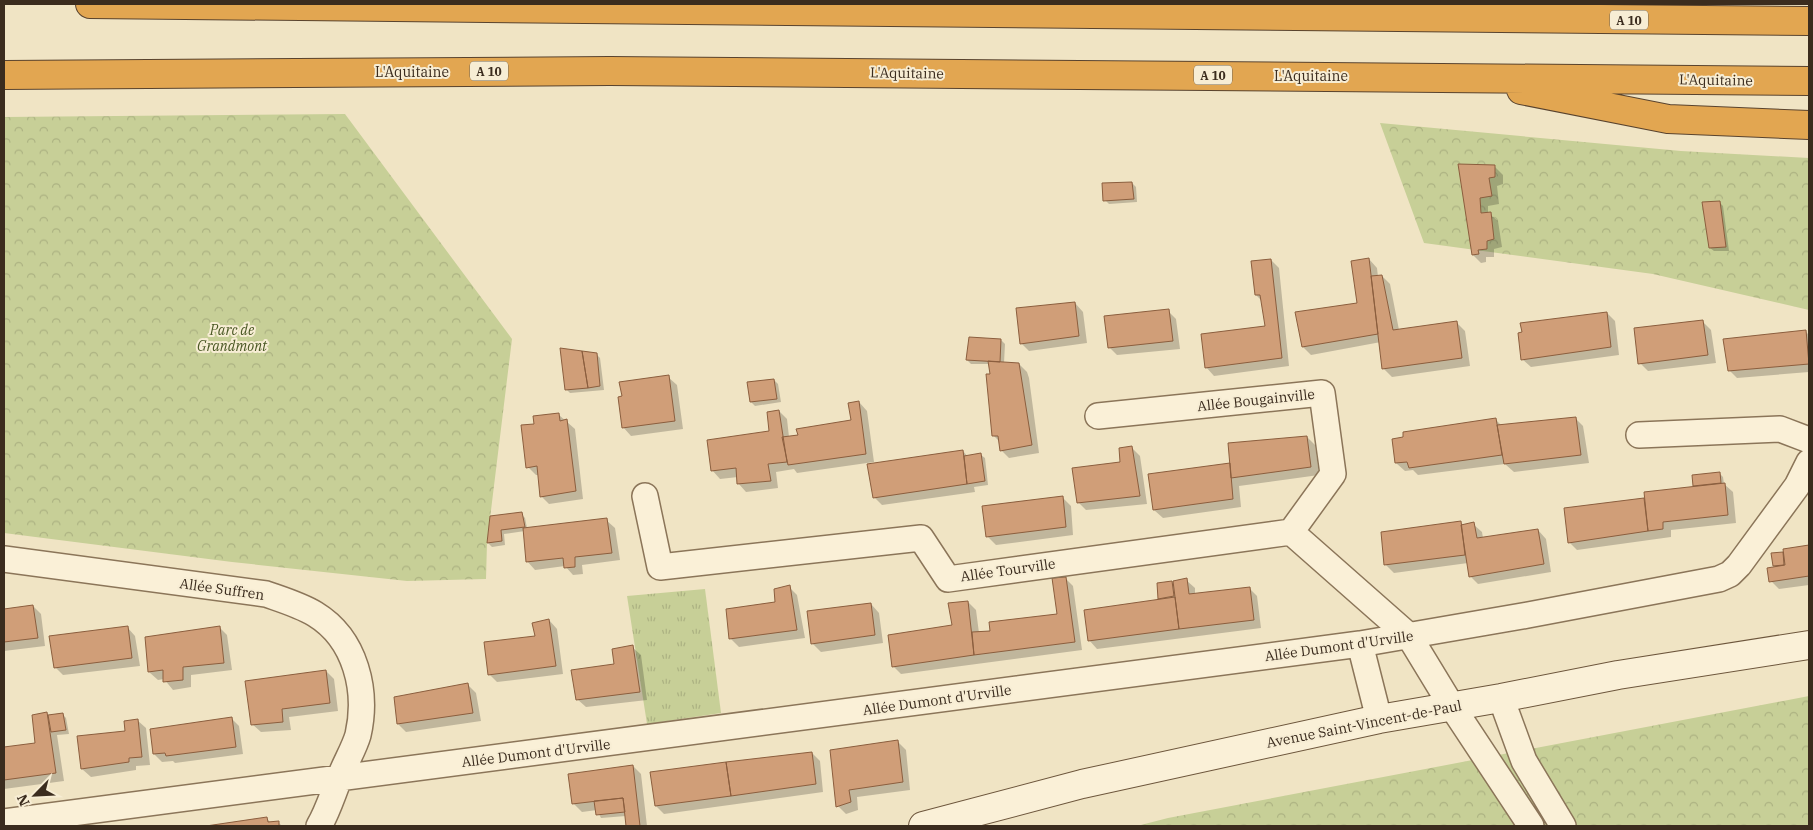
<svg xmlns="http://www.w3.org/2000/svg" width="1813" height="830" viewBox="0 0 1813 830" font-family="'IBM Plex Serif',serif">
<defs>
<pattern id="grass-tufts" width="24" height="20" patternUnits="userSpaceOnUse" patternTransform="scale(1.25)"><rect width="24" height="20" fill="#c7cf97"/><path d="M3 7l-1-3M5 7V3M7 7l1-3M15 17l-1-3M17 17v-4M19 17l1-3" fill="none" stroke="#acb282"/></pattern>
<pattern id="forest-crowns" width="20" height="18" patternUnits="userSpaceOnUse" patternTransform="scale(1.25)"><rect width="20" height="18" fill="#c7cf97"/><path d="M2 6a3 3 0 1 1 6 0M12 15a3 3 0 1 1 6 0" fill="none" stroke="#acb282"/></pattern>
</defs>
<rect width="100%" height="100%" fill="#f0e4c4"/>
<path fill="url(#grass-tufts)" d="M 705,589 L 721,713 L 647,724 L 627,596 Z"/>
<path fill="url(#forest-crowns)" d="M 345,114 L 512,339 L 487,543 L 486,579 L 407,581 L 232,562 L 4,533 L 4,117 Z
M 1380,123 L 1681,151 L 1809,158 L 1809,310 L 1653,274 L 1424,243 Z
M 1809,696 L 1809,826 L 1137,826 L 1168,818 Z"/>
<path fill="#0003" d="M 1460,165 L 1495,167 L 1503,175 L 1503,184 L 1497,186 L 1499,204 L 1488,206 L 1488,213 L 1498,221 L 1502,247 L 1494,249 L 1494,257 L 1486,257 L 1486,262 L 1481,263 L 1473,255 Z
M 1132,183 L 1136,187 L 1137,202 L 1109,204 L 1105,200 Z
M 1719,202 L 1723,206 L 1729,251 L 1714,251 L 1710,248 Z
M 1369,259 L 1377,268 L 1378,277 L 1382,276 L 1390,284 L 1399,330 L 1456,322 L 1465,331 L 1470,366 L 1392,377 L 1383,368 L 1381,342 L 1311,355 L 1303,347 L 1358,304 Z
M 1271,260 L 1279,268 L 1289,366 L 1214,376 L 1206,367 L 1266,327 L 1262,301 L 1256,295 Z
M 1075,303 L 1083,312 L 1087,343 L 1029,351 L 1021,343 Z
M 1168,311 L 1176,319 L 1180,349 L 1117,355 L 1109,347 Z
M 1607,313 L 1615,321 L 1619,355 L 1531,367 L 1522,359 Z
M 1703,322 L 1711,330 L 1716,363 L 1648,371 L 1640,363 Z
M 1805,331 L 1809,335 L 1809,372 L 1737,378 L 1729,370 Z
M 1001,340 L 1005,344 L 1004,363 L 1019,364 L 1027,372 L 1029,378 L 1039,453 L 1009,458 L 1001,450 L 1000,442 L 994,436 L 990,364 L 971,364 L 967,360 Z
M 596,354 L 600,358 L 604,390 L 570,393 L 566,389 Z
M 668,377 L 677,385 L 683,429 L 631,436 L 623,427 Z
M 774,380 L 778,384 L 781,402 L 755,406 L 751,402 Z
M 859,402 L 867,411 L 874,462 L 797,473 L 794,469 L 776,472 L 778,488 L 746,492 L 738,483 L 738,477 L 720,479 L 712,470 L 771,433 L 779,411 L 787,419 L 789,437 L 852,421 Z
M 559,415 L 575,429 L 583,499 L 549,504 L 541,496 L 539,475 L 536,475 L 528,467 Z
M 1575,418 L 1583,426 L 1589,463 L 1514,472 L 1505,464 L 1418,475 L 1413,470 L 1405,471 L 1396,463 L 1393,440 L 1496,420 L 1502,426 Z
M 1307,437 L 1315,445 L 1319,475 L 1239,486 L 1241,507 L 1163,518 L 1154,510 L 1231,464 Z
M 1132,448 L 1140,456 L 1147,504 L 1086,510 L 1078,502 L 1122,463 Z
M 963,451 L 968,457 L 981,455 L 985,458 L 988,485 L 974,487 L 975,492 L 882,505 L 874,497 Z
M 1719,473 L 1723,477 L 1724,484 L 1733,492 L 1736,523 L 1671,530 L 1671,537 L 1577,550 L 1569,542 L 1566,509 L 1645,499 L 1696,487 L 1695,486 Z
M 1062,497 L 1071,506 L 1073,535 L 996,545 L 988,537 L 984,507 Z
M 521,514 L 525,518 L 527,528 L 606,520 L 615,528 L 620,560 L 582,565 L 583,574 L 573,575 L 565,566 L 535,570 L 527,561 L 525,531 L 504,534 L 505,545 L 492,547 L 488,543 L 492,517 Z
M 1460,522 L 1464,526 L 1473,524 L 1482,532 L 1483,538 L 1538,530 L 1546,539 L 1551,572 L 1478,584 L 1470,576 L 1468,563 L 1394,573 L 1385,564 Z
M 1809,546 L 1809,585 L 1779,589 L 1771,581 L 1776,568 L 1774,566 L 1782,553 L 1785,556 L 1784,550 Z
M 1065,578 L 1073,586 L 1082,650 L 901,674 L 893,666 L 953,626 L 968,602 L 976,610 L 979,633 L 1058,615 Z
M 1186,580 L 1195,588 L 1195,594 L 1249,588 L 1257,596 L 1261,628 L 1097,649 L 1089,640 L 1162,600 L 1160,598 L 1172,582 L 1174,585 Z
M 789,587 L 797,595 L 805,638 L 739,647 L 731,639 L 777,603 Z
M 871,604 L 879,613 L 883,643 L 821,652 L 812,643 Z
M 33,606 L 41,614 L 45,646 L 4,651 L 4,610 Z
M 549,620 L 557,629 L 563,674 L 497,682 L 489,674 L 536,637 Z
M 127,627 L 135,636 L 140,666 L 63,675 L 55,667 Z
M 219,627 L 227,635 L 232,670 L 191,675 L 191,687 L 173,690 L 164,679 L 158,680 L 149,672 Z
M 632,647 L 641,655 L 647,700 L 586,707 L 577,699 Z
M 326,671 L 334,679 L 338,711 L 289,717 L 291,730 L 261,732 L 252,724 Z
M 468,685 L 476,693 L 481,721 L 406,732 L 398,724 Z
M 47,714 L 49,716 L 62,714 L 66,718 L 69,734 L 57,735 L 64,781 L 4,789 L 4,749 L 36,744 Z
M 231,718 L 239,726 L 243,754 L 175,763 L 173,761 L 162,762 L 154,754 Z
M 137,720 L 146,728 L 150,765 L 136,766 L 136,770 L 91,777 L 82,769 Z
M 898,742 L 906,750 L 910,790 L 857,797 L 858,810 L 846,814 L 838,806 L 831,752 Z
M 812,753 L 820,761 L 823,792 L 664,814 L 656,806 Z
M 633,766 L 641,774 L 647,826 L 628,826 L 626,816 L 601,818 L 597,810 L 582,812 L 573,803 Z
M 267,819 L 271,823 L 278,822 L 282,826 L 215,826 Z"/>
<path fill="#d09e78" stroke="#8b5e3e" d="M 1458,164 L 1495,165 L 1495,177 L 1489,178 L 1492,196 L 1480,198 L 1481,213 L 1491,212 L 1494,239 L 1487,241 L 1487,249 L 1478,250 L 1479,254 L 1472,255 Z
M 1132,182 L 1134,199 L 1103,201 L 1102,183 Z
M 1720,201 L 1726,247 L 1709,248 L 1702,202 Z
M 1369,258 L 1378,334 L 1302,347 L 1295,312 L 1357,303 L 1351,261 Z
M 1271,259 L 1282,358 L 1205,368 L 1201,334 L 1265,326 L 1260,295 L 1255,295 L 1251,261 Z
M 1382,275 L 1393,330 L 1457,321 L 1462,358 L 1382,369 L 1371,276 Z
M 1075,302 L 1079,336 L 1020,344 L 1016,308 Z
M 1169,309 L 1173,341 L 1108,348 L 1104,316 Z
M 1607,312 L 1611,347 L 1521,360 L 1518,333 L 1522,332 L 1520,323 Z
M 1703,320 L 1708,355 L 1638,364 L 1634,328 Z
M 1806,330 L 1809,364 L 1728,371 L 1723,339 Z
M 969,337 L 1001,339 L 1000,362 L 966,360 Z
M 560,348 L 582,351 L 588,388 L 565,390 Z
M 582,351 L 597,353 L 600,386 L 588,388 Z
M 988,361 L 1019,363 L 1032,445 L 1000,451 L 998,436 L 992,436 L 986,374 L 990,374 Z
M 669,375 L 675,421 L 622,428 L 618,397 L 622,396 L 619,382 Z
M 774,379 L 777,399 L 750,402 L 747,382 Z
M 859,401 L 866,454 L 788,465 L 782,437 L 798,435 L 796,429 L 851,420 L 848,403 Z
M 779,410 L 787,462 L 768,464 L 771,481 L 737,484 L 736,468 L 711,471 L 707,440 L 769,431 L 767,412 Z
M 559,413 L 560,421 L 567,419 L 576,491 L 540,497 L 537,466 L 526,468 L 521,425 L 534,424 L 533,416 Z
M 1576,417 L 1581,455 L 1504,464 L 1497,425 Z
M 1496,418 L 1502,455 L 1409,468 L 1407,462 L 1395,463 L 1392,439 L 1403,437 L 1403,432 Z
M 1307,436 L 1311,467 L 1231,478 L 1228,443 Z
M 1132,446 L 1140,496 L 1077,503 L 1072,468 L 1120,462 L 1119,448 Z
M 963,450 L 967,484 L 873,498 L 867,464 Z
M 981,453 L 985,481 L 967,484 L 964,456 Z
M 1230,463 L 1233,499 L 1153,510 L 1148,474 Z
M 1720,472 L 1721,483 L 1693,486 L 1692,475 Z
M 1725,483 L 1728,515 L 1663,522 L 1663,529 L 1648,531 L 1644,492 Z
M 1063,496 L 1066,527 L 986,537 L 982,506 Z
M 1644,498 L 1648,531 L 1568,543 L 1564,508 Z
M 522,512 L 525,527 L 501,530 L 502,541 L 487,543 L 490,516 Z
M 607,518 L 612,553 L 575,557 L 575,567 L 564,568 L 563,558 L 526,562 L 523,528 Z
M 1461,521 L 1465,555 L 1384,565 L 1381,532 Z
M 1474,522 L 1477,538 L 1538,529 L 1544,564 L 1469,577 L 1461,525 Z
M 1809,545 L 1809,576 L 1769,582 L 1767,568 L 1785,565 L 1783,549 Z
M 1783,552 L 1784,565 L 1773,566 L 1771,553 Z
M 1066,577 L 1075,642 L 974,655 L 972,632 L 990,631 L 989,622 L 1057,614 L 1052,578 Z
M 1187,578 L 1189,594 L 1250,587 L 1254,620 L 1179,629 L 1173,581 Z
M 1172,581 L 1174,596 L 1158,599 L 1157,583 Z
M 790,585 L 797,630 L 729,639 L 726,609 L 775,602 L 774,589 Z
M 1175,597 L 1179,629 L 1088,641 L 1084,610 Z
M 968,601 L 974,655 L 892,667 L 888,635 L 952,625 L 948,603 Z
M 871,603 L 875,635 L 811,644 L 807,611 Z
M 33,605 L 38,638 L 4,642 L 4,609 Z
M 549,619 L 556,666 L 488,675 L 484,642 L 535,636 L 532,623 Z
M 128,626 L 132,658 L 54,668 L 49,636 Z
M 220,626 L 224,663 L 183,667 L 183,680 L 163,682 L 163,670 L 148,672 L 145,637 Z
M 633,645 L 640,692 L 576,700 L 571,670 L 614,664 L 612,649 Z
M 326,670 L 330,703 L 282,709 L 283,722 L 251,725 L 245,681 Z
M 468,683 L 473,713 L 397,724 L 394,697 Z
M 47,712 L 56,773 L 4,780 L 4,747 L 35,743 L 32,715 Z
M 63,713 L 66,730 L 51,732 L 48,715 Z
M 232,717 L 236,747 L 166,756 L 165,753 L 153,754 L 150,729 Z
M 138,719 L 142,757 L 129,758 L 129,762 L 81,769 L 77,736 L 125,731 L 124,721 Z
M 898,740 L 903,782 L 849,790 L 851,802 L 836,807 L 830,750 Z
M 812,752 L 816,784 L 731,796 L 726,762 Z
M 726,762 L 731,796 L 655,806 L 650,772 Z
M 633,765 L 640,826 L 626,826 L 623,798 L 572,804 L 568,774 Z
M 623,798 L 625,812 L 596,815 L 594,801 Z
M 267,817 L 268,822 L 279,821 L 279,826 L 206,826 Z"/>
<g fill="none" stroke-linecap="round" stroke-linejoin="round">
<defs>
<path id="street" d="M 1098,416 L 1322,393 L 1333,474 L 1291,532
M 1639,435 L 1780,429 L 1809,440
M 645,496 L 660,567 L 921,538 L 948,579 L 1291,532 L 1409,636 L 1451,705 L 1531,826
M 4,559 L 266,594 C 283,600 300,605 315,614 C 356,639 368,691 358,735 C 354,749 345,763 340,777 C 333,793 328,811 319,826
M 1360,644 L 1379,719
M 1501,698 L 1524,761 L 1563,826
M 4,822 L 1360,644 L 1528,615 L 1719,579 L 1730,574 L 1739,565 L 1797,486 L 1809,462"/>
<path id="secondary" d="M 923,826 L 1082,784 L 1379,719 L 1501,698 L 1618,675 L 1809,645"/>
<path id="highway" d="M 90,4 L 1809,21
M 4,75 L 610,71 L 1809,81
M 1521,90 L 1668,119 L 1809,125"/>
</defs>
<use href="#street" stroke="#8b7559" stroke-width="28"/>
<use href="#secondary" stroke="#6d563c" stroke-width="30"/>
<use href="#highway" stroke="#59432e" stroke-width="30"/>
<use href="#street" stroke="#faf0d7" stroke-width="25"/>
<use href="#secondary" stroke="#faf0d7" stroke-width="28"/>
<use href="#highway" stroke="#e2a651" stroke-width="28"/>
</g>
<g text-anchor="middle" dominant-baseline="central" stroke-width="4" stroke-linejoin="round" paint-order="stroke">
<g fill="#f7edd4" stroke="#736655" stroke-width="1">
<rect x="1610" y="10.5" width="38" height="19" rx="4"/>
<rect x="470" y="61.5" width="38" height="19" rx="4"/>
<rect x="1194" y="65.5" width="38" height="19" rx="4"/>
</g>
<g font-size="12" font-weight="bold" fill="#3b2c1e">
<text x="1629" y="20">A 10</text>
<text x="489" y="71">A 10</text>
<text x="1213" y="75">A 10</text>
</g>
<g font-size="14" fill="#3b2c1e" stroke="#f7edd4">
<text x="412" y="72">L'Aquitaine</text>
<text transform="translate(907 73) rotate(1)">L'Aquitaine</text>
<text x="1311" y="76">L'Aquitaine</text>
<text transform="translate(1716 80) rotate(1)">L'Aquitaine</text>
<text transform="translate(1256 400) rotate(-6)">Allée Bougainville</text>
<text transform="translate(1008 570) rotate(-8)">Allée Tourville</text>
<text transform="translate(222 589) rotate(8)">Allée Suffren</text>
<text transform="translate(1339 646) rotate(-8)">Allée Dumont d'Urville</text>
<text transform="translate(937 700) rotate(-8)">Allée Dumont d'Urville</text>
<text transform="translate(1364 724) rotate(-11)">Avenue Saint-Vincent-de-Paul</text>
<text transform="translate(536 753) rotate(-7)">Allée Dumont d'Urville</text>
</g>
<g font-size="14" font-style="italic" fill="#4a5824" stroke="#f7edd4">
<text x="232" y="330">Parc de<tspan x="232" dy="16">Grandmont</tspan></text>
</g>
</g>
<rect width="1813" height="830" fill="none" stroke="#3b2c1e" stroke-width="10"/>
<g transform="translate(35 795) rotate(246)" stroke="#f7edd4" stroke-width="4" paint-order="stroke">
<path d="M0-4L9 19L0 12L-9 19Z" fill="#3b2c1e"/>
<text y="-8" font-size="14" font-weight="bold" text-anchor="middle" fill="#3b2c1e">N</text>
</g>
</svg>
